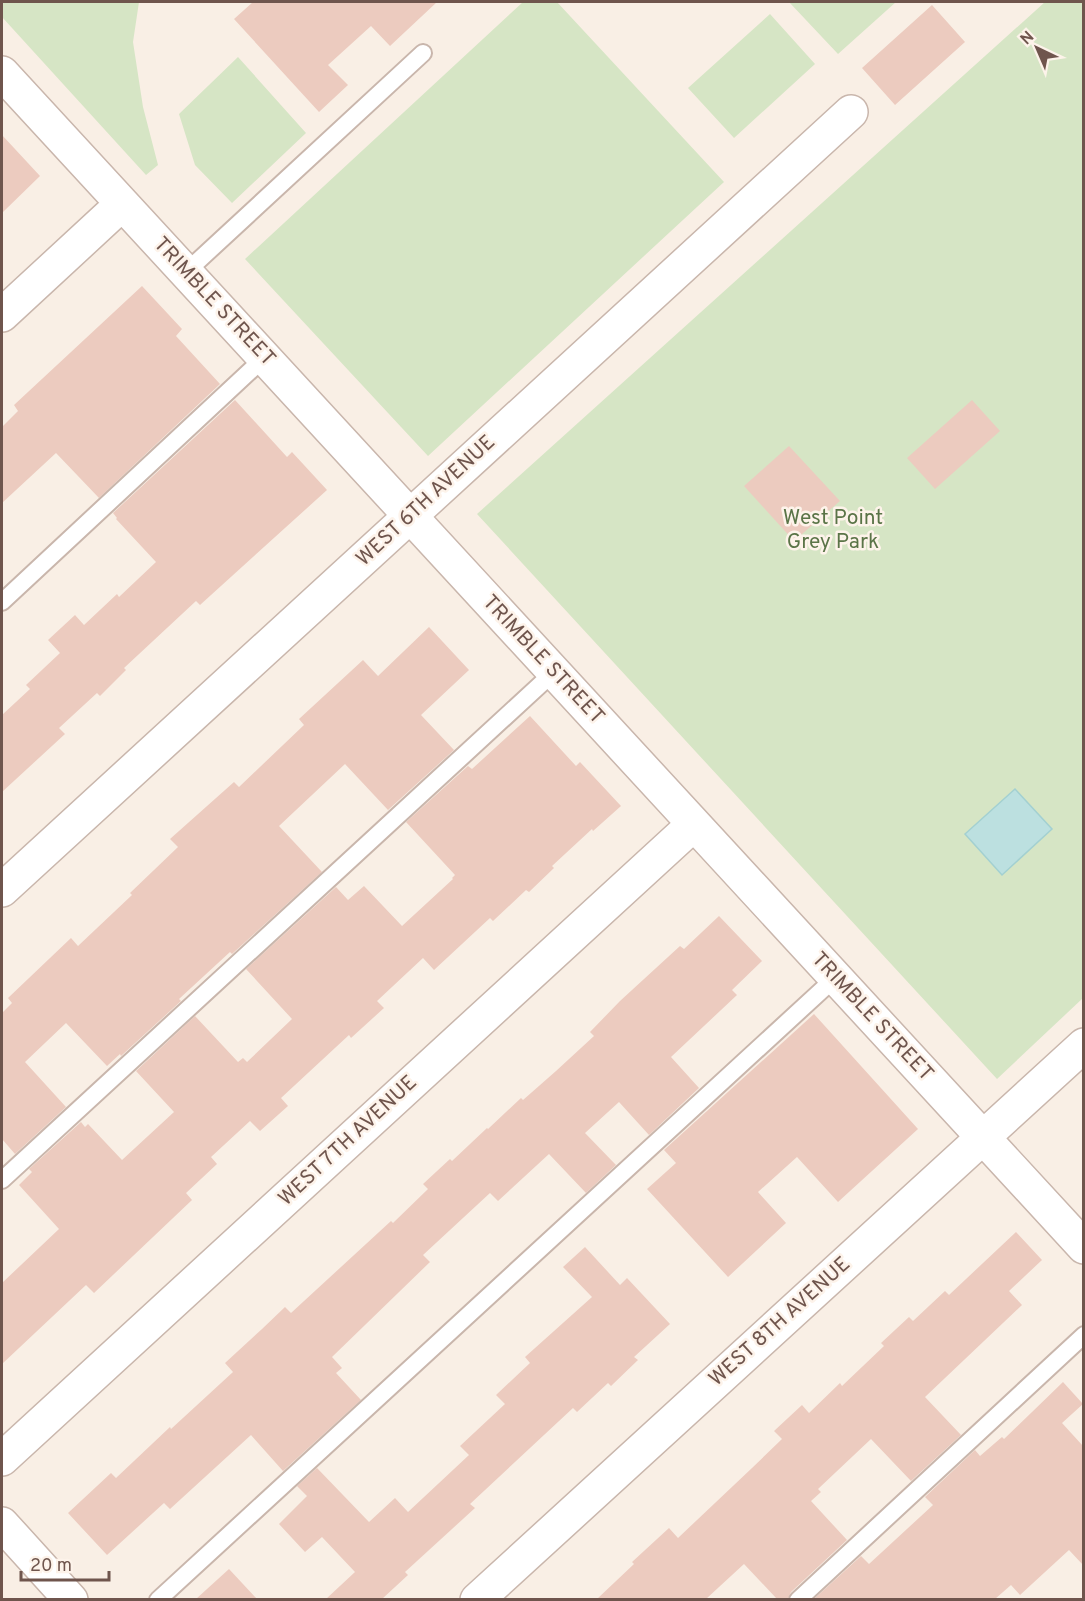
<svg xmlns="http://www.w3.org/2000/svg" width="1085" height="1601" viewBox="0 0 1085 1601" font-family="Overpass,sans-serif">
<rect width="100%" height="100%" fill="#f9efe5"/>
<path fill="#d6e5c5" d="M 2,2 L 139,2 L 133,42 L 143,107 L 158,165 L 146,175 L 2,17 Z
M 523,2 L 557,2 L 724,182 L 428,456 L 245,259 Z
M 789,2 L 896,2 L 838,54 Z
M 1045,2 L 1083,2 L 1083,998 L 997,1079 L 477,514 Z
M 770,14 L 815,64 L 734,138 L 688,88 Z
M 238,57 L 306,133 L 232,203 L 195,165 L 179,114 Z"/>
<path fill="#bce0e0" stroke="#a3d0d1" stroke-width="1.5" d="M 1015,789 L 1052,829 L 1002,875 L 965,834 Z"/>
<path fill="#eccbbf" d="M 253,2 L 437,2 L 390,46 L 371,26 L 328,65 L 348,85 L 319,112 L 234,19 Z
M 932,5 L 965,42 L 895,105 L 862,68 Z
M 2,135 L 40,176 L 2,213 Z
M 142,286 L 182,329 L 176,336 L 220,384 L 99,498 L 56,453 L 2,503 L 2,427 L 18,411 L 14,405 Z
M 235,400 L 287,457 L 292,452 L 327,490 L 200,605 L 196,601 L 124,668 L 126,670 L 100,696 L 97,693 L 59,728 L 65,734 L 2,792 L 2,715 L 30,689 L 26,685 L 60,653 L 48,640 L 75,615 L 84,625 L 117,594 L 119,597 L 156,562 L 116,519 L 117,518 L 113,513 Z
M 972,400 L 1000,431 L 935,489 L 907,458 Z
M 789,446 L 840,501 L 794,541 L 744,486 Z
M 429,627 L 469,670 L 421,715 L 454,750 L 388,810 L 345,764 L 279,826 L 322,872 L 232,954 L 230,952 L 179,999 L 181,1001 L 121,1056 L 120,1054 L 107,1066 L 66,1023 L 25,1062 L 66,1107 L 15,1154 L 2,1139 L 2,1013 L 12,1003 L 8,998 L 71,938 L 78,946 L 132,895 L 130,893 L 178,847 L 170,839 L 234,782 L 239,787 L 304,725 L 299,719 L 363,660 L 378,676 Z
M 530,716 L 576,766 L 580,762 L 621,806 L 593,831 L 592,829 L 552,866 L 554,868 L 529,892 L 526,890 L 493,921 L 490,918 L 434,970 L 423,958 L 377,1001 L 384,1008 L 351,1038 L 349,1035 L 281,1098 L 288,1106 L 260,1131 L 250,1121 L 211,1157 L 217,1164 L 186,1193 L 192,1200 L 94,1293 L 86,1285 L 2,1364 L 2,1283 L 59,1229 L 19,1185 L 32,1172 L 29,1169 L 81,1122 L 85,1127 L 88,1124 L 122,1160 L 174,1112 L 136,1071 L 195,1016 L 238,1062 L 243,1058 L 247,1062 L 292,1019 L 246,969 L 336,887 L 348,900 L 364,886 L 402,926 L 453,879 L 452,878 L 455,875 L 406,822 L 468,766 L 472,769 Z
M 719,916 L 762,961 L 732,990 L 737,995 L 671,1057 L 699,1088 L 649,1135 L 619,1102 L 585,1133 L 616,1165 L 586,1193 L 549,1154 L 498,1201 L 490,1193 L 423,1255 L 430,1262 L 332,1357 L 342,1368 L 336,1373 L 361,1400 L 283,1471 L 251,1435 L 170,1509 L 164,1503 L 107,1555 L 68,1513 L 111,1473 L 116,1478 L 170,1427 L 171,1429 L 233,1372 L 225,1363 L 262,1329 L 285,1307 L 291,1313 L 391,1221 L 393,1223 L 428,1189 L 423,1184 L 450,1159 L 452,1161 L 487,1128 L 488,1129 L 521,1098 L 523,1100 L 556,1071 L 594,1036 L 590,1032 L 620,1001 L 680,946 L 684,949 Z
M 814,1014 L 918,1129 L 838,1202 L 797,1157 L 758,1192 L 786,1223 L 728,1277 L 647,1189 L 676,1163 L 664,1150 Z
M 1016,1232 L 1042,1260 L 1009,1291 L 1022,1305 L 925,1397 L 961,1435 L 911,1481 L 871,1439 L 818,1489 L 821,1492 L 811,1501 L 847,1540 L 791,1592 L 788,1599 L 777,1599 L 744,1564 L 706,1599 L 597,1599 L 634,1564 L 632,1562 L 669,1528 L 678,1538 L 752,1468 L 782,1439 L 774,1431 L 802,1405 L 809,1413 L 840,1383 L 842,1386 L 884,1346 L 881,1343 L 909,1317 L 913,1321 L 945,1291 L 949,1295 Z
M 585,1247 L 620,1285 L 627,1278 L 670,1324 L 634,1357 L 638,1360 L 611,1386 L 608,1383 L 577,1412 L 573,1408 L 470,1504 L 475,1508 L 405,1572 L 408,1575 L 382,1599 L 326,1599 L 355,1572 L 322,1537 L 305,1552 L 279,1524 L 307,1496 L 297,1486 L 317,1468 L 369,1522 L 395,1498 L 408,1512 L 469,1455 L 460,1446 L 505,1404 L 496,1395 L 530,1363 L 525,1357 L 592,1297 L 563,1267 Z
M 1063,1382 L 1083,1404 L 1062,1423 L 1083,1446 L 1083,1565 L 1069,1550 L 1020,1595 L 1011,1585 L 995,1599 L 814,1599 L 861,1556 L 869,1564 L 933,1505 L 925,1497 L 975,1450 L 980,1456 L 1002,1437 L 1004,1439 Z
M 229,1569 L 257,1599 L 196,1599 Z"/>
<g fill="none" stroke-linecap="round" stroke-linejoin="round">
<defs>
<path id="lane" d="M 186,272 L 423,53
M 2,602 L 265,357
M 2,1180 L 554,672
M 158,1600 L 835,978
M 798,1600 L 1084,1335"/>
<path id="street" d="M 2,73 L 1084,1247
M 2,315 L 122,204
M 2,890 L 851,112
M 2,1459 L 694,824
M 2,1524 L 71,1600
M 477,1600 L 1084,1045"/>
</defs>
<use href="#lane" stroke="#c9b6ac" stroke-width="20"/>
<use href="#street" stroke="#c9b6ac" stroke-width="36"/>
<use href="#lane" stroke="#fff" stroke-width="16"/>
<use href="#street" stroke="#fff" stroke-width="33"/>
</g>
<g text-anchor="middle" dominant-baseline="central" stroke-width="5" stroke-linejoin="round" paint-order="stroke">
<g font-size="21" fill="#6f554d" stroke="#fdf3ea">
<text transform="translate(214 302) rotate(47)">TRIMBLE STREET</text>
<text transform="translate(426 501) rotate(-43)">WEST 6TH AVENUE</text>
<text transform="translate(543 660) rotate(47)">TRIMBLE STREET</text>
<text transform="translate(872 1017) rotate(47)">TRIMBLE STREET</text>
<text transform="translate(348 1141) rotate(-43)">WEST 7TH AVENUE</text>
<text transform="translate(780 1322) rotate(-42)">WEST 8TH AVENUE</text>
</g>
<g font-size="21" fill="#5a7447" stroke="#fdf3ea">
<text x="833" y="518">West Point<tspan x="833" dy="24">Grey Park</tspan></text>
</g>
</g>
<rect width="1085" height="1601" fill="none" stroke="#6f554d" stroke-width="6"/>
<g transform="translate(1037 48) rotate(316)" stroke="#fdf3ea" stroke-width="4.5" paint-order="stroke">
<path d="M0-4.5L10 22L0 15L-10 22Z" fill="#6f554d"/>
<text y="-9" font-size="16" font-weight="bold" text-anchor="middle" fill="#6f554d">N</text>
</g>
<path d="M21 1571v9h88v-9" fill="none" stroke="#6f554d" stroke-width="3"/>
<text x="30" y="1571" font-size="18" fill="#6f554d" stroke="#fdf3ea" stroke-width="4.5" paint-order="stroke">20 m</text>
</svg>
